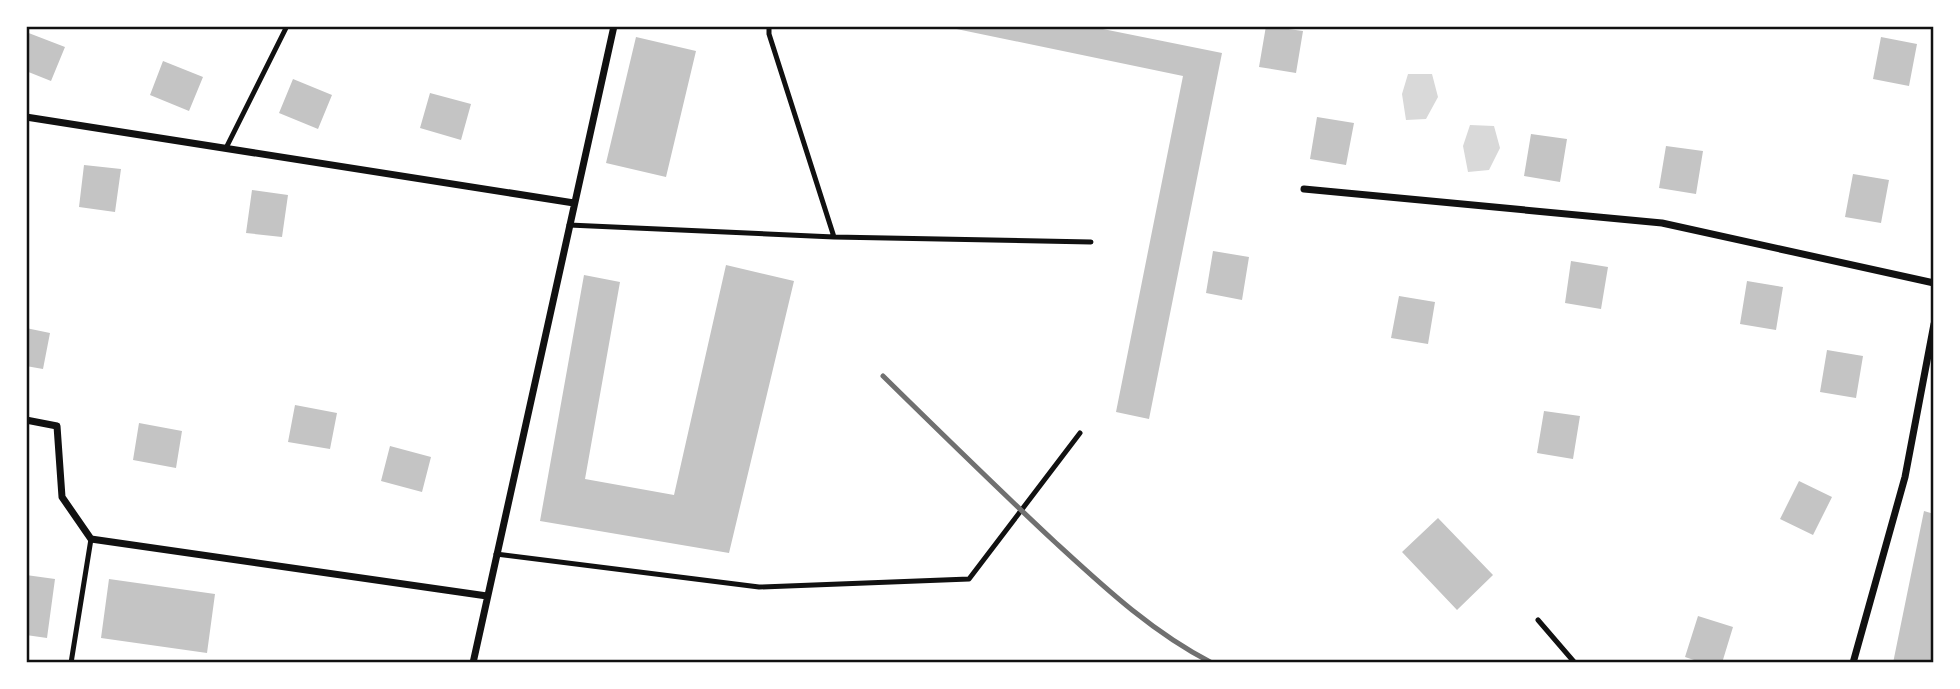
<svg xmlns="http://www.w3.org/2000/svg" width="1960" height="689" viewBox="0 0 1960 689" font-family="'Open Sans',sans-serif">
<rect width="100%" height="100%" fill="#fff"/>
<path fill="#d9d9d9" d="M 1408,74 L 1432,74 L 1438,97 L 1426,119 L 1406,120 L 1402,94 Z
M 1470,125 L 1494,126 L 1500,148 L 1489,170 L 1468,172 L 1463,146 Z"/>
<path fill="#c4c4c4" d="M 942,26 L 1088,26 L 1222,53 L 1149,419 L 1116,412 L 1183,76 Z
M 1266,26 L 1303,31 L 1296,73 L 1259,67 Z
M 26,32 L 65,47 L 51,81 L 26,71 Z
M 636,37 L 696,51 L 666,177 L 606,163 Z
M 1881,37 L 1917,44 L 1909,86 L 1873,79 Z
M 163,61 L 203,77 L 189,111 L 150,95 Z
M 293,79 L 332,95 L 318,129 L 279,113 Z
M 430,93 L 471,104 L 461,140 L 420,128 Z
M 1317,117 L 1354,123 L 1346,165 L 1310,159 Z
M 1531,134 L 1567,139 L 1560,182 L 1524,176 Z
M 1666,146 L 1703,151 L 1696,194 L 1659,188 Z
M 84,165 L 121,169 L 115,212 L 79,207 Z
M 1853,174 L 1889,180 L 1881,223 L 1845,217 Z
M 252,190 L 288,195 L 282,237 L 246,233 Z
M 1213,251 L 1249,257 L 1242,300 L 1206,293 Z
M 1571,261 L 1608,267 L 1601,309 L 1565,303 Z
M 726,265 L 794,281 L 729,553 L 540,521 L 584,275 L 620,282 L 585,479 L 674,495 Z
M 1747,281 L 1783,287 L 1776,330 L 1740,324 Z
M 1399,296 L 1435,302 L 1428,344 L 1391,338 Z
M 26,328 L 50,333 L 43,369 L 26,366 Z
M 1827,350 L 1863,356 L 1856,398 L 1820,392 Z
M 295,405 L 337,413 L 330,449 L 288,442 Z
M 1544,411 L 1580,416 L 1573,459 L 1537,453 Z
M 139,423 L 182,431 L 176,468 L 133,460 Z
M 390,446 L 431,457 L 422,492 L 381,481 Z
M 1799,481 L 1832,497 L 1813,535 L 1780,519 Z
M 1924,511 L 1934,514 L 1934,663 L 1893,663 Z
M 1438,518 L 1493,575 L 1457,610 L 1402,552 Z
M 26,575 L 55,579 L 47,638 L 26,635 Z
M 109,579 L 215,594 L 207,653 L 101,638 Z
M 1698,616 L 1733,627 L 1722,663 L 1703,663 L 1685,657 Z"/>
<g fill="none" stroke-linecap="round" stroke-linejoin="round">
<path stroke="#111" stroke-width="5" d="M 226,148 L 287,26
M 569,225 L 834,237 L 769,34 L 769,26
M 834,237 L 1091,242
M 496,554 L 759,587 L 969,579 L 1080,433
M 1538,620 L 1575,663
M 71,663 L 91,539"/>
<path stroke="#111" stroke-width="7" d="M 26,117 L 574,203
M 1304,189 L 1662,223 L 1934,283
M 26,420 L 57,426 L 62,497 L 91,539 L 487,596
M 473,663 L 614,26
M 1853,663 L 1905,477 L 1934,324"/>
<path stroke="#707070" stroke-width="5" d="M 883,376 C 940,432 997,488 1056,543 C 1105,588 1152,632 1212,663"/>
</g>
<rect width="1960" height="689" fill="none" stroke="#ffffff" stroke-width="56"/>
<rect x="28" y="28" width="1904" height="633" fill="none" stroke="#111" stroke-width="2.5"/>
</svg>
